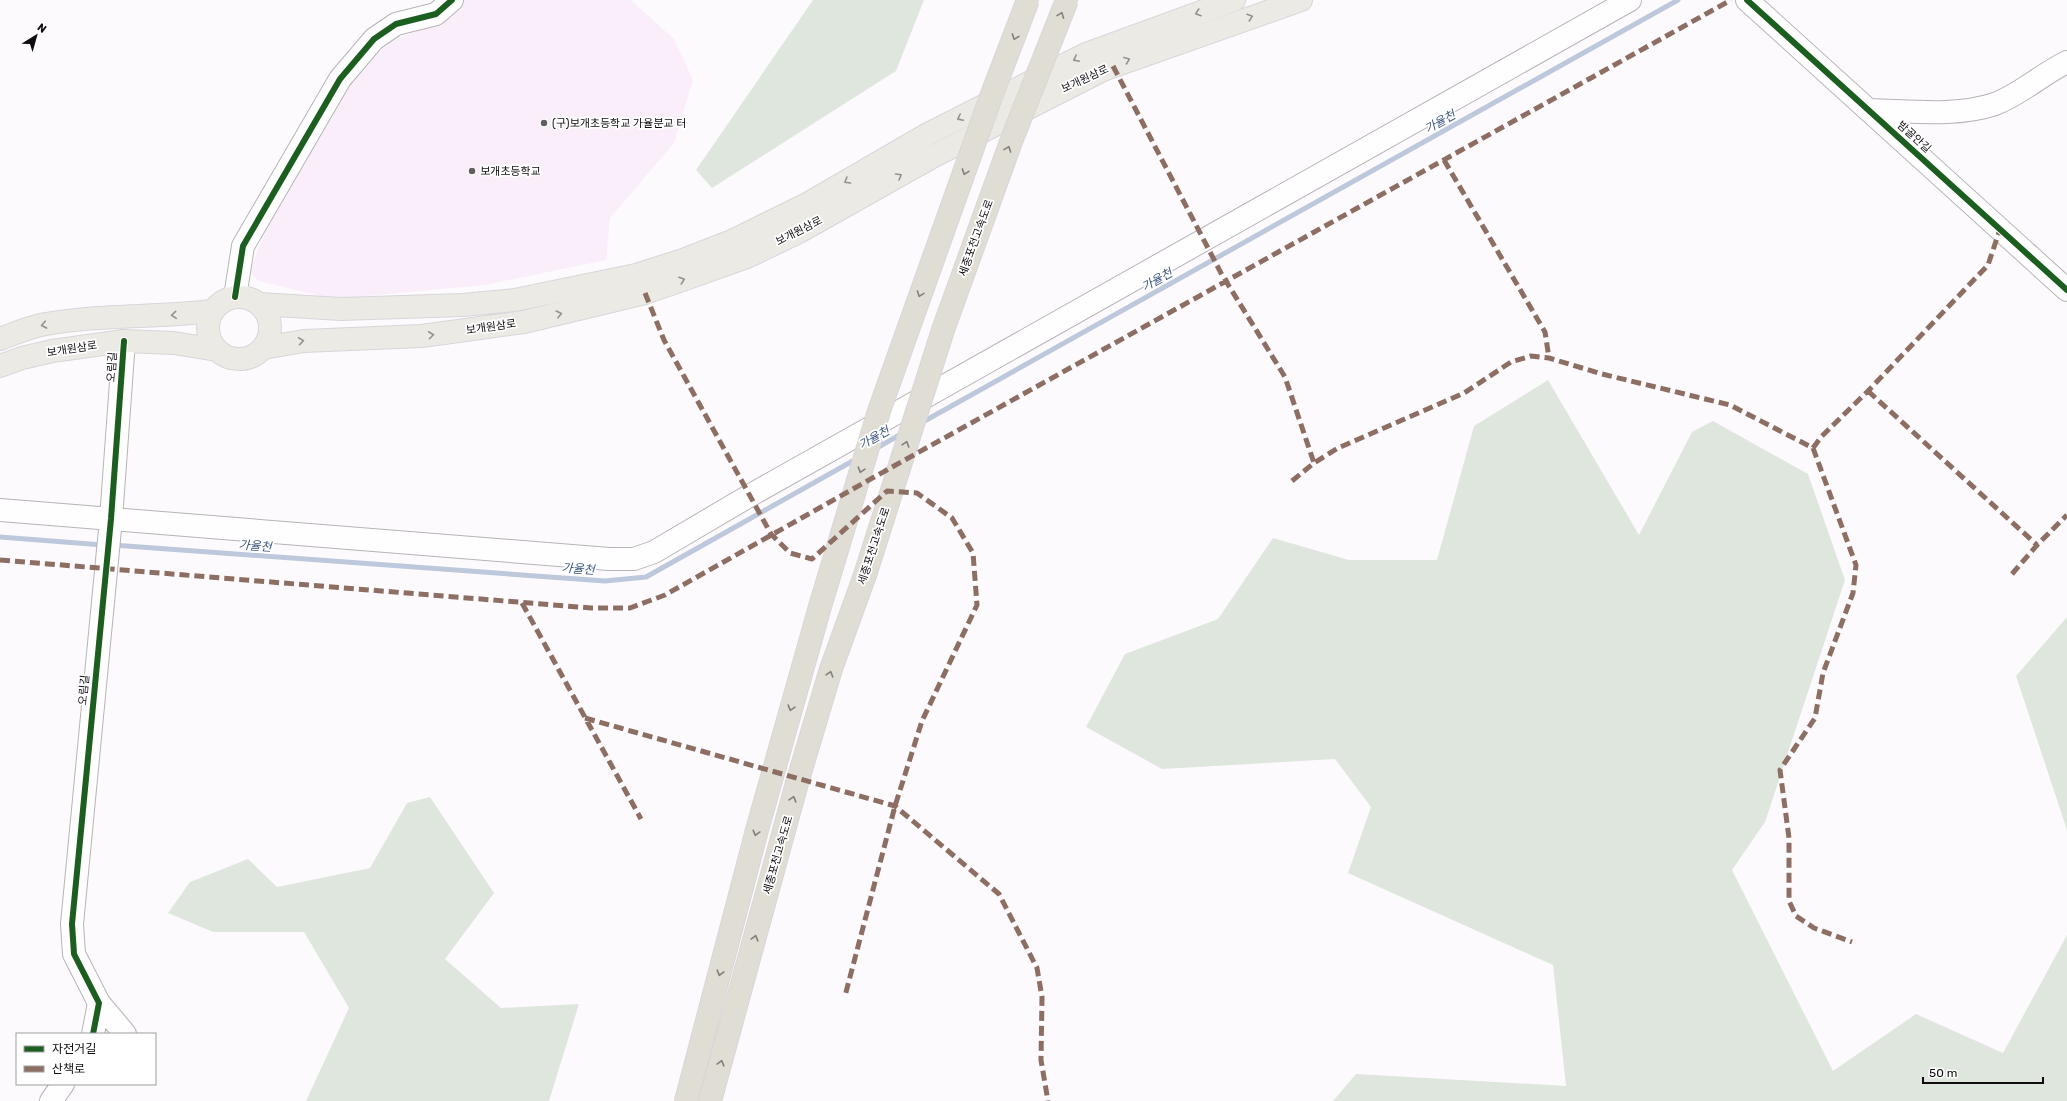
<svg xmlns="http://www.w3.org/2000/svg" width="2067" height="1101" viewBox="0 0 2067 1101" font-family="Rubik,'Noto Sans KR',sans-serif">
<rect width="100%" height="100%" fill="#fdfafe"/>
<path fill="#f9eef9" d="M 465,0 L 631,0 L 674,39 L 693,80 L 674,143 L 610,218 L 606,260 L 485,285 L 333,299 L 259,281 L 249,272 L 279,199 L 337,91 L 392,41 L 451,18 Z"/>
<path fill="#dfe6de" d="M 813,0 L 924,0 L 896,71 L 712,188 L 696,170 Z
M 1548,380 L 1639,535 L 1692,432 L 1713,421 L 1808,474 L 1845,580 L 1765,822 L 1732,870 L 1833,1071 L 1916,1014 L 2003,1053 L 2067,935 L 2067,1101 L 1333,1101 L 1356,1074 L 1566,1086 L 1553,965 L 1348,873 L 1371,807 L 1335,759 L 1162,769 L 1086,727 L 1125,654 L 1218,619 L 1273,538 L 1349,560 L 1437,560 L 1474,426 Z
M 2067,617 L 2067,830 L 2016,676 Z
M 430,797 L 494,893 L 445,959 L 501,1008 L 579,1004 L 549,1101 L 306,1101 L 349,1008 L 304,932 L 213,932 L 168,913 L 190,882 L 248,859 L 277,887 L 370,868 L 407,803 Z"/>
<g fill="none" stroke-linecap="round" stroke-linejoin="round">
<path stroke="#bdc8dc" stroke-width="5" d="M 921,423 L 1678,0
M 875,449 L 903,433
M 0,537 L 103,545
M 113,545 L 605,581 L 646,577 L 858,458"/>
<defs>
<path id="minor" d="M 1747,0 L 2067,290
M 1870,110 C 1911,111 1956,117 1995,104 C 2021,94 2042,74 2067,62
M 235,297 L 243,246 L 340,79 L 374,39 L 396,24 L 436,14 L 452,0
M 0,510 L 609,559 L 634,559 L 654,552 L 749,496 L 1630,0
M 99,1003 L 125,1034
M 93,1034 L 99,1003 L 74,954 L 72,924 L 111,519 L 124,341
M 51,1101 L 63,1084"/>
<path id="major" d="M208 328a31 31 0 1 1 62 0a31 31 0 1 1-62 0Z
M 259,304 L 341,309 L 463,305 L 515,300 L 636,275 L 683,260 L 732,241 L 809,203 L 928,134 L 1086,54 L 1234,0
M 0,339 C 13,334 27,328 41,325 C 96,314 156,318 212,311
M 263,348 L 304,341 L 422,336 L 524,322 L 645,293 L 688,278 L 747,257 L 799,232 L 934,156 L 1103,70 L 1301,0
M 0,366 L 22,358 L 52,351 L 124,341 L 174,343 L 217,350"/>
<path id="highway" d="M 686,1101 L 757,830 L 821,603
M 710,1101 L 797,783 L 831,669 L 865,575"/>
</defs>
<use href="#minor" stroke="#b7b3b8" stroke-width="24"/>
<use href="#major" stroke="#d8d6d9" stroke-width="24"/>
<use href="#highway" stroke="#d8d6d9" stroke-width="24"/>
<use href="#minor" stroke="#fffeff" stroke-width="22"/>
<use href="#major" stroke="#eceae5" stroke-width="22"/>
<use href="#highway" stroke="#e0ddd4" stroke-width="22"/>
<defs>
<path id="highway-bridge" d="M 865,575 L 943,330 L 1012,139 L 1067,0
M 821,603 L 879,411 L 992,94 L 1028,0"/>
</defs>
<use href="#highway-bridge" stroke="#d8d6d9" stroke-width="24" stroke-linecap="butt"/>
<use href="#highway-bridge" stroke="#e0ddd4" stroke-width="22"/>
<path stroke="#8d6e63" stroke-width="5" stroke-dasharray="10 5" stroke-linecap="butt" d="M 1113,66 L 1221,273 L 1285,377 L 1314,463
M 1444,160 L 1545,332 L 1549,358
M 645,293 L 664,340 L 771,534 L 790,553 L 812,559 L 887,491 L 917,493 L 952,518 L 973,553 L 977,605 L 922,721 L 895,806 L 845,996
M 1868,391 L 2037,545
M 1813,448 L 1821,437 L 1868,391 L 1988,265 L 2000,229
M 1292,481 L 1314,463 L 1338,448 L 1464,393 L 1511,362 L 1531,356 L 1549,358 L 1602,374 L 1730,405 L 1813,448 L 1856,565 L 1853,593 L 1823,673 L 1815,718 L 1780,770 L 1789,838 L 1789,901 L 1796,916 L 1814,928 L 1852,942
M 0,560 L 591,608 L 630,608 L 665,595 L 876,476 L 1731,0
M 2012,574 L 2037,545 L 2067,515
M 522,603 L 641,819
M 585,718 L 895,806 L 999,894 L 1037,968 L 1042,997 L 1041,1060 L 1048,1101"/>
<defs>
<path id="cycleway" d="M 1747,0 L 2067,290
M 235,297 L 243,246 L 340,79 L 374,39 L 396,24 L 436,14 L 452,0
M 93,1034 L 99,1003 L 74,954 L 72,924 L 111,519 L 124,341"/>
</defs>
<use href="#cycleway" stroke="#fff" stroke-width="8"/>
<use href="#cycleway" stroke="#1b5e20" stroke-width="6"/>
</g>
<defs><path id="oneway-chevron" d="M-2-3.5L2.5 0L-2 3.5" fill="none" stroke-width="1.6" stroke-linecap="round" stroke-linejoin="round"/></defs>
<g stroke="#94918f">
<use href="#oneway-chevron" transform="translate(1198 13) rotate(161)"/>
<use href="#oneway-chevron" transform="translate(1250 17) rotate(-19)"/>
<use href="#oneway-chevron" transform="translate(1076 59) rotate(153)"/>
<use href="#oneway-chevron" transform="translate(1127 60) rotate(-21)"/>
<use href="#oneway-chevron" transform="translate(960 118) rotate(153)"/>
<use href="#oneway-chevron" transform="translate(899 176) rotate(-30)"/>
<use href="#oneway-chevron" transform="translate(847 181) rotate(150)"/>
<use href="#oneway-chevron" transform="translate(682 280) rotate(-19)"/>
<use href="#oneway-chevron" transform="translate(559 314) rotate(-14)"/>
<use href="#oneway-chevron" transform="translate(174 315) rotate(175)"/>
<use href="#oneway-chevron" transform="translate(44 325) rotate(169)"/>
<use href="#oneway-chevron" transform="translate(431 335) rotate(-7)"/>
<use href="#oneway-chevron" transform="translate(301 341) rotate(-8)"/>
</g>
<g stroke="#827e7b">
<use href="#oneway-chevron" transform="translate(1061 15) rotate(-69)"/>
<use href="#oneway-chevron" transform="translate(1015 37) rotate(110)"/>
<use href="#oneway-chevron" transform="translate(1008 149) rotate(-70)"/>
<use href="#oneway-chevron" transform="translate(965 172) rotate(110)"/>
<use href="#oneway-chevron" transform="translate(920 294) rotate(110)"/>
<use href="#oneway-chevron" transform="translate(906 444) rotate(-73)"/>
<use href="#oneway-chevron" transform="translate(861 470) rotate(107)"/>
<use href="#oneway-chevron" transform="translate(830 674) rotate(-73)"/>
<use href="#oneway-chevron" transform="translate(791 708) rotate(106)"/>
<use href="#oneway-chevron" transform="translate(793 799) rotate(-74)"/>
<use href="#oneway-chevron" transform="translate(756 833) rotate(105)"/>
<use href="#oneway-chevron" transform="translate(755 938) rotate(-75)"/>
<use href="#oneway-chevron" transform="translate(720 973) rotate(105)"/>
<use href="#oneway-chevron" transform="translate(721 1063) rotate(-75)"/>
</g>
<g fill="#625f63" stroke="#fff" stroke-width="1.5">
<circle cx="544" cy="123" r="4"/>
<circle cx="472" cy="171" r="4"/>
</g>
<g text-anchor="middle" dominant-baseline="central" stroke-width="3.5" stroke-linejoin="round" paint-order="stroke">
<g font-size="11" fill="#0f0b0f" stroke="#fff">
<text transform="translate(1085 79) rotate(-25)">보개원삼로</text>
<text transform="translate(1914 137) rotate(42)">밤골안길</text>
<text transform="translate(799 231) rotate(-27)">보개원삼로</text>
<text transform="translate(976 238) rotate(-70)">세종포천고속도로</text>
<text transform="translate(491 327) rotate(-8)">보개원삼로</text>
<text transform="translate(72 349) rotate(-9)">보개원삼로</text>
<text transform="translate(112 367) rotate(-86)">오림길</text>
<text transform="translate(874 546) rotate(-72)">세종포천고속도로</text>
<text transform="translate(84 690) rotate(-85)">오림길</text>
<text transform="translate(778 855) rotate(-74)">세종포천고속도로</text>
</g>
<g font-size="11" fill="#0f0b0f" stroke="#fff" text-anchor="start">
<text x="552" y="123">(구)보개초등학교 가율분교 터</text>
<text x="480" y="171">보개초등학교</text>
</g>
<g font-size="12" font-style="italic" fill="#3f5980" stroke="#fff">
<text transform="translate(1440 122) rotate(-29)">가율천</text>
<text transform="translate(1157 280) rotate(-29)">가율천</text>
<text transform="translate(874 438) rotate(-29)">가율천</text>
<text transform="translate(255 546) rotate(4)">가율천</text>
<text transform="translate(578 569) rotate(4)">가율천</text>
</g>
</g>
<rect x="16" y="1033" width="140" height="52" fill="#ffffff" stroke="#9f9d9f"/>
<rect x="24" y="1046" width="20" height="6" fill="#1b5e20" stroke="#9f9d9f"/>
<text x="52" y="1053" font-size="12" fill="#0f0b0f">자전거길</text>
<rect x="24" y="1066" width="20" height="6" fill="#8d6e63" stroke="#9f9d9f"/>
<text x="52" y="1073" font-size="12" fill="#0f0b0f">산책로</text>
<g transform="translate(36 36) rotate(37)" stroke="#ffffff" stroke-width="3" paint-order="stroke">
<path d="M0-3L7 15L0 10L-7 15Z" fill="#0f0b0f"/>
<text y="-6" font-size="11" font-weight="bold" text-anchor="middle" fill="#0f0b0f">N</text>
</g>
<path d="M1923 1077v6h120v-6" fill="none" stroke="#0f0b0f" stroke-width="2"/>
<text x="1929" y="1077" font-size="12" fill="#0f0b0f" stroke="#ffffff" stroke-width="3" paint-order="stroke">50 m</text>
</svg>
